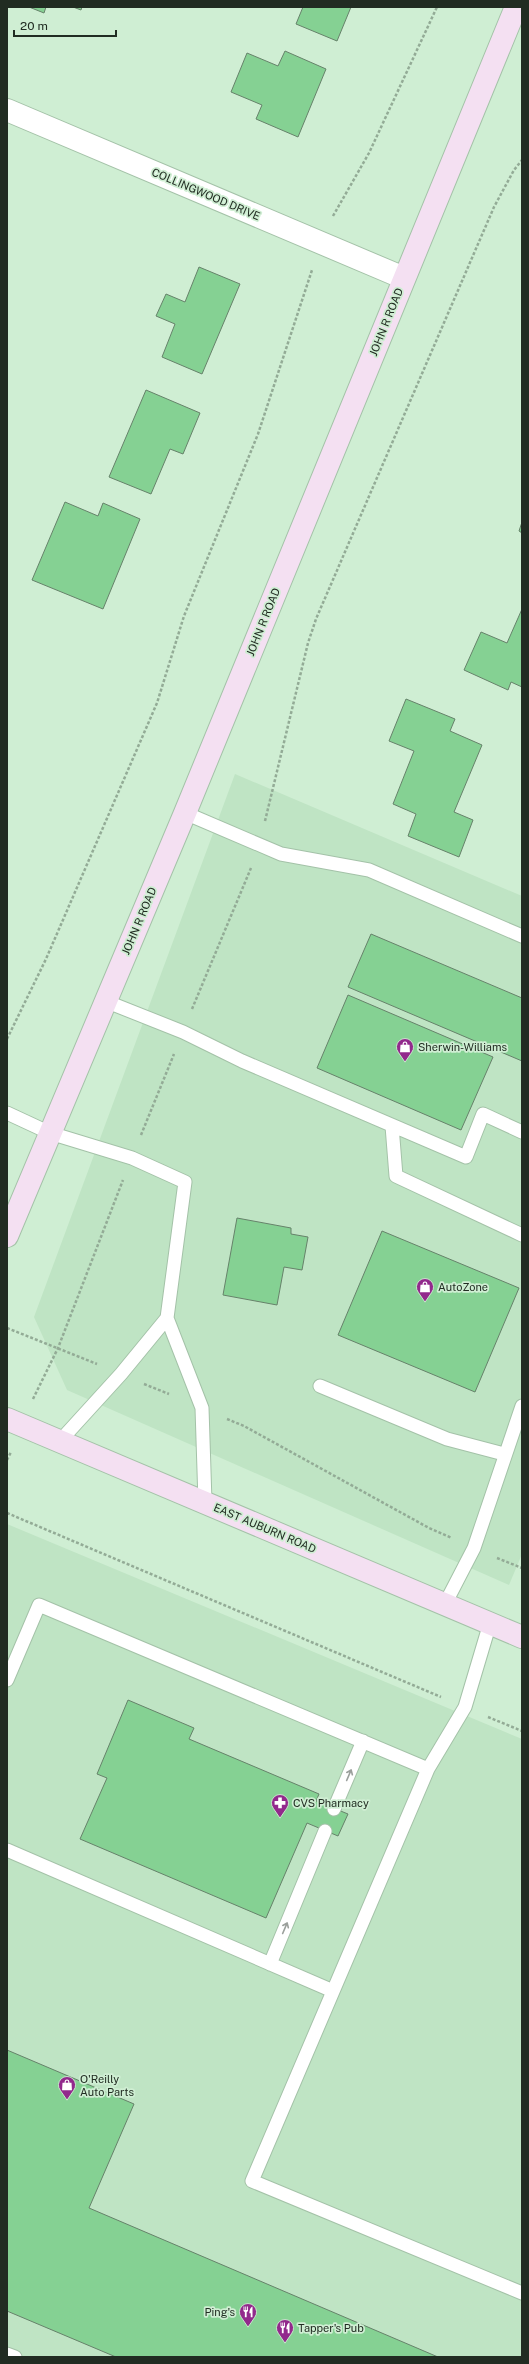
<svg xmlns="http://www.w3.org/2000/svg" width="529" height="2364" viewBox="0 0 529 2364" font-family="'Public Sans',sans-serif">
<rect width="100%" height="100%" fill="#cfeed3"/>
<path fill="#bfe4c4" d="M 235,774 L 522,896 L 522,1554 L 509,1585 L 67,1390 L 34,1317 Z
M 7,1524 L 522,1739 L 522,2357 L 7,2357 Z"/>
<path fill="#85d193" stroke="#66826a" d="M 29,7 L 46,7 L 44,13 Z
M 73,7 L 82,7 L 81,10 Z
M 303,7 L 351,7 L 337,41 L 296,24 Z
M 285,51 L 326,69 L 298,137 L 256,119 L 262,105 L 231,92 L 247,53 L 278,66 Z
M 199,267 L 240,284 L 202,374 L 162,357 L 175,324 L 156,316 L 166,294 L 185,302 Z
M 146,390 L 200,413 L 183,454 L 170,449 L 151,494 L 109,477 Z
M 65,502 L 98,516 L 103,503 L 140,519 L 103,609 L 32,580 Z
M 522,522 L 522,533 L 519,531 Z
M 522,609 L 522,687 L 511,682 L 508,690 L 464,670 L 481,632 L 507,643 Z
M 406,699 L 455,719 L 450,731 L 482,745 L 454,812 L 473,820 L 459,857 L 408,836 L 416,814 L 393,804 L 414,751 L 389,741 Z
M 371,934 L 522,998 L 522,1061 L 348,987 Z
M 348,995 L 493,1057 L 461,1130 L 317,1068 Z
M 237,1218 L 291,1228 L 291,1234 L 308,1237 L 302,1270 L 284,1267 L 277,1305 L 223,1295 Z
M 382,1231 L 519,1288 L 475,1392 L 338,1335 Z
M 128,1700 L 194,1728 L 189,1739 L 319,1794 L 316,1801 L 348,1814 L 338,1836 L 307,1823 L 266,1918 L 80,1839 L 107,1778 L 97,1774 Z
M 7,2050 L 134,2104 L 89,2208 L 438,2357 L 116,2357 L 7,2311 Z"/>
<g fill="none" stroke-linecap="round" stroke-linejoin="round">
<defs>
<path id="service" d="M 185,813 L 281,854 L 369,870 L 522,936
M 105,1001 L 183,1032 L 242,1061 L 466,1157 L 483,1114 L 522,1132
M 7,1113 L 50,1133 L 132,1158 L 185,1182 L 167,1318 L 121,1374 L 60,1441
M 392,1126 L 396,1176 L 522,1235
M 167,1318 L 202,1408 L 205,1502
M 320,1386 L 447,1439 L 504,1454
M 445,1604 L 474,1548 L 522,1406
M 490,1623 L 465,1707 L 428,1769 L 252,2181 L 522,2293
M 7,1680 L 39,1605 L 428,1769
M 334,1809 L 363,1741
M 7,1850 L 333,1991
M 270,1964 L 325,1831
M 7,2354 L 15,2357"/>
<path id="minor" d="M 7,110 L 404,278"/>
<path id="secondary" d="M 7,1236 L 185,813 L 516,7
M 7,1419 L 522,1637"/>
</defs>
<use href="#service" stroke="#a4c2a8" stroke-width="15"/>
<use href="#minor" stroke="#a4c2a8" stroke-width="24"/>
<use href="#secondary" stroke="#a4c2a8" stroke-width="24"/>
<path stroke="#93ab96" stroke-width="2.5" stroke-dasharray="3 2" stroke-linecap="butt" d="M 333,216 L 369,153 L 437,7
M 265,821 L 308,643 L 316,619 L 494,207 L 514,170 L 522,160
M 192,1009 L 251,868
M 7,1039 L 46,959 L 157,703 L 184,616 L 258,434 L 312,270
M 141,1135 L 174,1054
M 7,1328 L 97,1364
M 144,1384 L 169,1394
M 33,1399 L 58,1348 L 123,1180
M 227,1419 L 244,1426 L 429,1528 L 452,1538
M 7,1460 L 11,1452
M 7,1513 L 441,1697
M 497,1558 L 522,1568
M 488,1717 L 522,1731"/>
<use href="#service" stroke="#fff" stroke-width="13"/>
<use href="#minor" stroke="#fff" stroke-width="22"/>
<use href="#secondary" stroke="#f4e0f2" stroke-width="22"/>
</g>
<defs><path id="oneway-shaft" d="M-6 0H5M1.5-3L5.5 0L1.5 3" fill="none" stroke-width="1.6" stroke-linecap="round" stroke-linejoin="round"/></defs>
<g stroke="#9ba09c">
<use href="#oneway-shaft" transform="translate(349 1775) rotate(-67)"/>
<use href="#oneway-shaft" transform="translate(285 1928) rotate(-67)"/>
</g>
<defs>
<symbol id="shop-pin" viewBox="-11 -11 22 30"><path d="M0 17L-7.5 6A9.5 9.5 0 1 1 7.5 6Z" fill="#92298c" stroke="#cfeed3"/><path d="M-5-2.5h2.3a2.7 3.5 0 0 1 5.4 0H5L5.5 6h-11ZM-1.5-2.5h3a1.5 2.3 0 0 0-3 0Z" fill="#fff"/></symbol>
<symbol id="pharmacy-pin" viewBox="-11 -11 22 30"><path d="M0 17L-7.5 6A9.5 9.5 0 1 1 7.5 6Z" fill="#92298c" stroke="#cfeed3"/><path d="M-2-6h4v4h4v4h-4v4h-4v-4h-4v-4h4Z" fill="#fff"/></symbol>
<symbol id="restaurant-pin" viewBox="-11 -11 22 30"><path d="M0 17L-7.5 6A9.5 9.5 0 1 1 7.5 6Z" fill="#92298c" stroke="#cfeed3"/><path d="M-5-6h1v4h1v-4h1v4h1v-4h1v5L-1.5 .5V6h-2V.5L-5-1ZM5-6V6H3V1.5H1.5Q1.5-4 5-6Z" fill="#fff"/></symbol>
</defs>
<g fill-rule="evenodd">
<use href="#shop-pin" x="395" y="1037" width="20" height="27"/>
<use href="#shop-pin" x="415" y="1277" width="20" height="27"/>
<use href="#pharmacy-pin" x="270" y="1793" width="20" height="27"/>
<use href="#shop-pin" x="57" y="2075" width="20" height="27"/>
<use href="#restaurant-pin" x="238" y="2302" width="20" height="27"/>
<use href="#restaurant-pin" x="275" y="2318" width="20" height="27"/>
</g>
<g text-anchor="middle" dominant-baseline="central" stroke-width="3.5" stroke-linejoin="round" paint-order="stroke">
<g font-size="11" fill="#212c22" stroke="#cfeed3">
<text transform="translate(206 194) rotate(23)">COLLINGWOOD DRIVE</text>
<text transform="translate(386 322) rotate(-68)">JOHN R ROAD</text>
<text transform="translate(263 622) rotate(-68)">JOHN R ROAD</text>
<text transform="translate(139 921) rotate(-67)">JOHN R ROAD</text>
<text transform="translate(265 1528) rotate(23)">EAST AUBURN ROAD</text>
</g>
<g font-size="11" fill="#212c22" stroke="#cfeed3" text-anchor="start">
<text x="418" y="1047">Sherwin-Williams</text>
<text x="438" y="1287">AutoZone</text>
<text x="293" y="1803">CVS Pharmacy</text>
<text x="80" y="2079">O'Reilly<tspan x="80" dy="13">Auto Parts</tspan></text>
<text x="235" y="2312" text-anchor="end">Ping's</text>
<text x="298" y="2328">Tapper's Pub</text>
</g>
</g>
<rect width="529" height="2364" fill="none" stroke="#212c22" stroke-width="16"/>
<path d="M14 30v6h102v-6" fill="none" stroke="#212c22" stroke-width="2"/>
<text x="20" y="30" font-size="12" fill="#212c22" stroke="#cfeed3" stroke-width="3" paint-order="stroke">20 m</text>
</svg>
